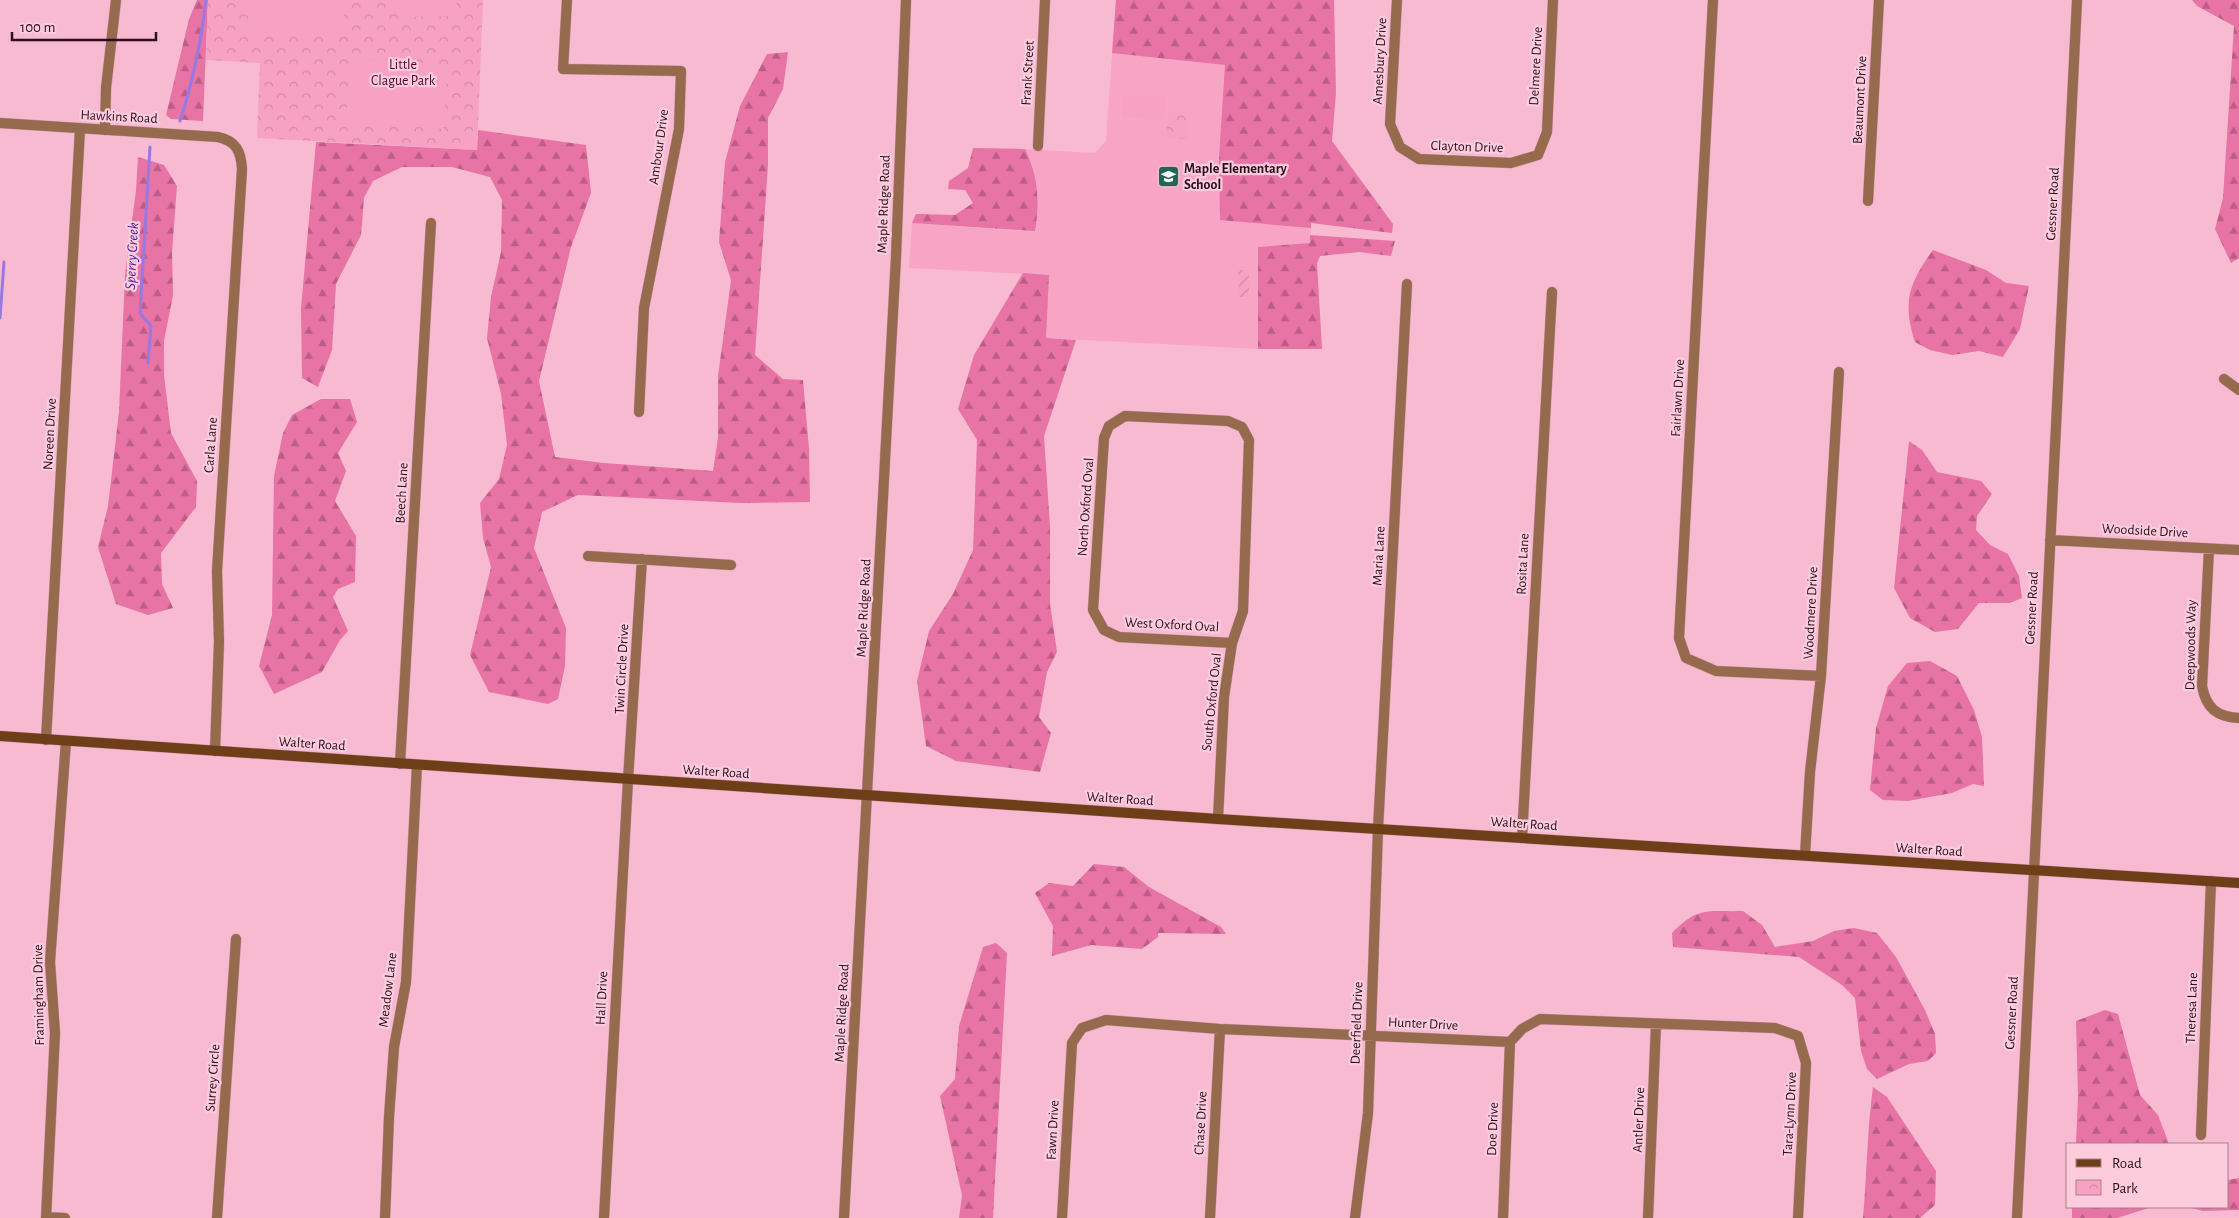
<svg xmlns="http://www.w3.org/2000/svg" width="2239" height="1218" viewBox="0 0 2239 1218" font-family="'Alegreya Sans',sans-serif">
<defs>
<pattern id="forest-firs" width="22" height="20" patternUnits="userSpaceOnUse" patternTransform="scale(1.25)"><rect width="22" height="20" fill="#e873a5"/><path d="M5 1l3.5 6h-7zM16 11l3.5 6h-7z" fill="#bc5d86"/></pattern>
<pattern id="park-crowns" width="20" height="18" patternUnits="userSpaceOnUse" patternTransform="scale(1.25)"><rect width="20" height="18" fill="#f7a1c3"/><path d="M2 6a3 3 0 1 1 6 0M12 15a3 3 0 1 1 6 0" fill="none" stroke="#d489a7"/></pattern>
<pattern id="garden-furrows" width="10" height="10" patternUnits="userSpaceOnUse" patternTransform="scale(1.25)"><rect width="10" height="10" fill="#f7a1c3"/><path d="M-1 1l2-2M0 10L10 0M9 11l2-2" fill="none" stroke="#d489a7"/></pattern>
</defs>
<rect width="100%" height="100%" fill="#f8bad1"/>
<path fill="#f8a4c5" d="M 1116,0 L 1319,11 L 1310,243 L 1258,247 L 1258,349 L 1046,338 L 1048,275 L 909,268 L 912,223 L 1023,231 L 1025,149 L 1095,153 L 1106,141 Z"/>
<path fill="url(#forest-firs)" d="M 197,0 L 208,0 L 203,121 L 171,119 L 166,115 L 189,19 Z
M 1116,0 L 1334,0 L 1336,93 L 1332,141 L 1393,224 L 1392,233 L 1311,223 L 1311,228 L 1220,220 L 1219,158 L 1225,65 L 1112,53 Z
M 2192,0 L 2239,0 L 2239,258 L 2231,263 L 2215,229 L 2223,198 L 2234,26 L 2197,6 Z
M 788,52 L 783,89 L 768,118 L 768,165 L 755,355 L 783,379 L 803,380 L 809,449 L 810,502 L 741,503 L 578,495 L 542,512 L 534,548 L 566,628 L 565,666 L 558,699 L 548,704 L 489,692 L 470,655 L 491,567 L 483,538 L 480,503 L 499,479 L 507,445 L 501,394 L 487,338 L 491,297 L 501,252 L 502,200 L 490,177 L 452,167 L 402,167 L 373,181 L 364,198 L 361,235 L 336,284 L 332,350 L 318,387 L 302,378 L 301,308 L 316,142 L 477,150 L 478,130 L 586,145 L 591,193 L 571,247 L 539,381 L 555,457 L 604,463 L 713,471 L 718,438 L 718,376 L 731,280 L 719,242 L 725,162 L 740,106 L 767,54 Z
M 973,148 L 1025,149 C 1038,176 1040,202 1035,231 L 912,223 L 916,214 L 955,215 L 973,203 L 965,190 L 948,189 L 949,181 L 968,168 Z
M 138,157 L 164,165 L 177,186 L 172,252 L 173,295 L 164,341 L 164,375 L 171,433 L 197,481 L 196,507 L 161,553 L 162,584 L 173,608 L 148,615 L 116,604 L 98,547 L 108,506 L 119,412 L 125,275 L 136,190 Z
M 1310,235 L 1395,241 L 1391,256 L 1359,252 L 1320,256 L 1317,263 L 1322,349 L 1258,349 L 1258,247 L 1310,243 Z
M 1933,250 L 1986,270 L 2006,283 L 2029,286 L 2020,329 L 2003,357 L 1979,351 L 1952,355 L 1930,350 L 1915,342 C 1902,302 1909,283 1933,250 Z
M 1023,273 L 1049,275 L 1046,338 L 1076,340 L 1044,436 L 1050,527 L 1050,604 L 1057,652 L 1047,672 L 1039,717 L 1051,733 L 1040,772 L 956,761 L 926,746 L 917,681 L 929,631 L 953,594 L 973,550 L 977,440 L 958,409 L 974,355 Z
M 321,399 L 350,399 L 357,422 L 338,453 L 346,471 L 335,501 L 356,536 L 355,582 L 338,589 L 333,597 L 348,631 L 340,640 L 322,672 L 274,694 L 259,666 L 272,615 L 274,476 L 283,433 L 292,415 Z
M 1909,441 L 1922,450 L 1937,472 L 1981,481 L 1992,494 L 1977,516 L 1976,530 L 1990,545 L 2008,554 L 2019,576 L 2022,598 L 2010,603 L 1979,603 L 1958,629 L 1935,632 L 1910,618 L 1894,588 Z
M 1930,661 L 1957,676 L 1974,710 L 1982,737 L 1984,786 L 1973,784 L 1952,793 L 1908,801 L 1883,800 L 1870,790 L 1876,728 L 1888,686 L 1907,663 Z
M 1094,864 L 1124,867 L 1149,887 L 1221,927 L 1226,934 L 1158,933 L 1158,937 L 1142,949 L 1091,945 L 1052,956 L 1053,926 L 1035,893 L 1049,883 L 1073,886 Z
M 1743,911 L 1762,925 L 1775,947 L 1813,941 L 1834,931 L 1854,928 L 1877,933 L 1896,957 L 1925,1010 L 1935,1034 L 1936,1053 L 1928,1061 L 1909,1064 L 1877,1079 L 1867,1069 L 1861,1051 L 1855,998 L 1842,985 L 1799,957 L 1673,947 L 1672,933 C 1698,906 1708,912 1743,911 Z
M 996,943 L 1007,953 L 993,1218 L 959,1218 L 962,1195 L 940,1096 L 955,1079 L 959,1026 L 983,947 Z
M 2105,1010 L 2118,1014 L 2140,1095 L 2158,1115 L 2169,1144 L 2076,1144 L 2078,1097 L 2076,1021 Z
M 1873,1087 L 1887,1097 L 1936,1171 L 1935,1205 L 1920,1218 L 1863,1218 C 1867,1174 1867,1131 1873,1087 Z
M 2239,1178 L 2239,1210 L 2203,1211 L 2188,1207 L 2228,1207 L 2228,1180 Z
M 2072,1207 L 2152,1207 L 2117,1218 L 2072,1218 Z"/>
<path fill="url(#park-crowns)" d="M 208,0 L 483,0 L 477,150 L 257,138 L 260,63 L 206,60 Z
M 1168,112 L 1187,113 L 1188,139 L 1166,138 Z"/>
<path fill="url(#garden-furrows)" d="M 1238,270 L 1249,270 L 1249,297 L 1239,297 Z"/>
<path fill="#f7a1c3" d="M 248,0 L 343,0 L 345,33 L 252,30 L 248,26 Z
M 381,0 L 456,0 L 458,16 L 402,17 Z
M 350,58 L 448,65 L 443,129 L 346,122 Z
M 1123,95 L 1166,97 L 1165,120 L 1122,117 Z"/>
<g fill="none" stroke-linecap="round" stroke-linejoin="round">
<path stroke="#9779e3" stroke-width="3" d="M 180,121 C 193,82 201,41 206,0
M 0,318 L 4,262
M 148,363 L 151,326 L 140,313 L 150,147"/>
<defs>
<path id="street" d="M 567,0 L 563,69 L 681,71 L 679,129 L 644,308 L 639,412
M 1397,0 L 1390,124 L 1400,147 L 1419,159 L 1511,163 L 1538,155 L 1547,132 L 1553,0
M 1713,0 L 1679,638 L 1686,658 L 1716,671 L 1821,676
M 0,123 L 218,137 C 236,141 241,151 242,169 L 217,571 L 219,642 L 215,751
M 105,130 L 106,88 L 116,0
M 1038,146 L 1045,0
M 1868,201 L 1879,0
M 2224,379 L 2239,390
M 2050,540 L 2239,550
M 2209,549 L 2202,686 C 2206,708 2217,717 2239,718
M 588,556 L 731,565
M 46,740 L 80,129
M 400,764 L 431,223
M 1218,819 L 1224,697 L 1232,643 L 1243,611 L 1249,440 L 1242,427 L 1228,421 L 1125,416 L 1109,426 L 1104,438 L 1093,610 L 1104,630 L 1119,637 L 1232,643
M 1522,838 L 1552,292
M 1805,855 L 1810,772 L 1821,676 L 1839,372
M 2201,1135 L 2211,881
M 46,1217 L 65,1218
M 46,1218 L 55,1033 L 50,962 L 66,741
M 217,1218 L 236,939
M 385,1218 L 389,1117 L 394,1047 L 406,982 L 417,765
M 604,1218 L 628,780 L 642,559
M 844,1218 L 896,257 L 906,0
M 1062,1218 L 1072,1043 L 1082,1028 L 1106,1020 L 1220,1029 L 1510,1042 L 1522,1029 L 1540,1019 L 1775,1028 L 1798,1036 L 1806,1063 L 1798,1218
M 1210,1218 L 1220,1029
M 1355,1218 L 1368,1113 L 1378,829 L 1407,284
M 1503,1218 L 1510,1042
M 1648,1218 L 1656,1024
M 2017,1218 L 2077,0"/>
<path id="secondary" d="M 0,736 L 1218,819 L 2239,883"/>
</defs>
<use href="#street" stroke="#d39bb0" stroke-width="11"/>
<use href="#secondary" stroke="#d39bb0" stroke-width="11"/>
<use href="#street" stroke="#956a4d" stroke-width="10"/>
<use href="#secondary" stroke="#6e3e19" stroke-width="10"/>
</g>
<defs>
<symbol id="school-square" viewBox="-11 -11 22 22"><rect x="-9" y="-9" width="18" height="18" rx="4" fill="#226555" stroke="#fcccdd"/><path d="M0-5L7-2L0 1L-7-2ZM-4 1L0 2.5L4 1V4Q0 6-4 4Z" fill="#fff"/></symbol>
</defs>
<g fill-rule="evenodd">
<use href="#school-square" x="1156" y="164" width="25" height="25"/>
</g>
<g text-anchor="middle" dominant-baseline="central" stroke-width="4.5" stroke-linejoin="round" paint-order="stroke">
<g font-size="14" fill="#2a0f1b" stroke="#fcccdd">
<text transform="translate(1380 61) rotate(-87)">Amesbury Drive</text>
<text transform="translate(1536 66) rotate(-87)">Delmere Drive</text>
<text transform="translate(1028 73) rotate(-87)">Frank Street</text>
<text transform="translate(1860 100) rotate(-87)">Beaumont Drive</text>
<text transform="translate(119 117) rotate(3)">Hawkins Road</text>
<text transform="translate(659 147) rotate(-82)">Ambour Drive</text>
<text transform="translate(1467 147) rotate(2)">Clayton Drive</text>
<text transform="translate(884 204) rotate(-88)">Maple Ridge Road</text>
<text transform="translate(2053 204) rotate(-87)">Gessner Road</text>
<text transform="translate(1678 398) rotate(-87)">Fairlawn Drive</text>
<text transform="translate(50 434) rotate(-87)">Noreen Drive</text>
<text transform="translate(211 445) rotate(-86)">Carla Lane</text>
<text transform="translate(402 493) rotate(-87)">Beech Lane</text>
<text transform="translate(1086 507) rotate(-86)">North Oxford Oval</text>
<text transform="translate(2145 531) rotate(3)">Woodside Drive</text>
<text transform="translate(1379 556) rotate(-87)">Maria Lane</text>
<text transform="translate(1523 564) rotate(-87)">Rosita Lane</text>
<text transform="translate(864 608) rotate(-87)">Maple Ridge Road</text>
<text transform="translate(2032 608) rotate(-87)">Gessner Road</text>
<text transform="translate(1811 613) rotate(-87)">Woodmere Drive</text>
<text transform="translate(1172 625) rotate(3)">West Oxford Oval</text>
<text transform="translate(2191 645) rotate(-89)">Deepwoods Way</text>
<text transform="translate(622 669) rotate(-87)">Twin Circle Drive</text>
<text transform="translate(1212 702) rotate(-84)">South Oxford Oval</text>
<text transform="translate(312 744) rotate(4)">Walter Road</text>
<text transform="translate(716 772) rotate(4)">Walter Road</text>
<text transform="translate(1120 799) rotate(4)">Walter Road</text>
<text transform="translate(1524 824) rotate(4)">Walter Road</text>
<text transform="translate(1929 850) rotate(4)">Walter Road</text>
<text transform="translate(388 990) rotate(-83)">Meadow Lane</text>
<text transform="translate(39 995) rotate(-91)">Framingham Drive</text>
<text transform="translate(602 998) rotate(-87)">Hall Drive</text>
<text transform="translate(2192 1008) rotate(-88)">Theresa Lane</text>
<text transform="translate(842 1013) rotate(-87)">Maple Ridge Road</text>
<text transform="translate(2012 1013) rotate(-87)">Gessner Road</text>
<text transform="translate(1357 1023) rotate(-88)">Deerfield Drive</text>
<text transform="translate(1423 1024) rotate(3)">Hunter Drive</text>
<text transform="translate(213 1078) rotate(-86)">Surrey Circle</text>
<text transform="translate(1790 1114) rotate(-87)">Tara-Lynn Drive</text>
<text transform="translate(1639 1120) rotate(-88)">Antler Drive</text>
<text transform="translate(1201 1123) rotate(-87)">Chase Drive</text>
<text transform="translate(1493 1129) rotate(-88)">Doe Drive</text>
<text transform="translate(1053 1130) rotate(-87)">Fawn Drive</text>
</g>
<g font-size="14" fill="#4f042d" stroke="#fcccdd">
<text x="403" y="65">Little<tspan x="403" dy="16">Clague Park</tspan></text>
</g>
<g font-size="14" font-weight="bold" fill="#2a0f1b" stroke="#fcccdd" text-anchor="start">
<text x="1184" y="169">Maple Elementary<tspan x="1184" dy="16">School</tspan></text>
</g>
<g font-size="15" font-style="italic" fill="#4e1998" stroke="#fcccdd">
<text transform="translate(132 256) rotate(-87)">Sperry Creek</text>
</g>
</g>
<rect x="2066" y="1143" width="162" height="65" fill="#fcccdd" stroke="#a8808f"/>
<rect x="2076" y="1159" width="25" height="8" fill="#6e3e19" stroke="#a8808f"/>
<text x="2112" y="1168" font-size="15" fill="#2a0f1b">Road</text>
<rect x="2076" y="1180" width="25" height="15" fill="url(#park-crowns)" stroke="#a8808f"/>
<text x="2112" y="1193" font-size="15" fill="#2a0f1b">Park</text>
<path d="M12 32v8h144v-8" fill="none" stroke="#2a0f1b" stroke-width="2.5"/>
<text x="20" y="32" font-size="15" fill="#2a0f1b" stroke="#fcccdd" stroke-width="4" paint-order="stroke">100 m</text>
</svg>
